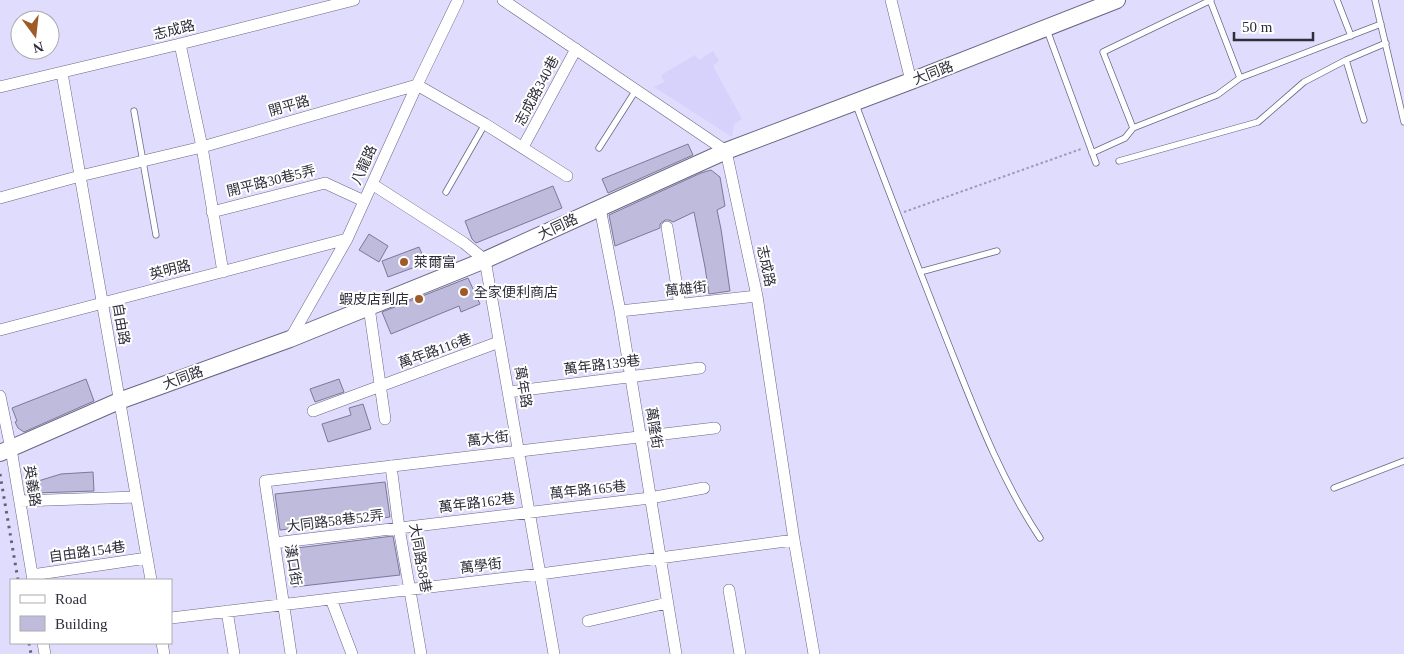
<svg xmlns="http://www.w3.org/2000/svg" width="1404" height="654" viewBox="0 0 1404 654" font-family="'Times New Roman','Noto Sans TC',serif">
<rect width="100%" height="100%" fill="#e0dcfe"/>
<path fill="#d7d2fb" d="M 713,51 L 719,61 L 713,66 L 742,119 L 734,124 L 732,137 L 654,87 L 664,82 L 661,75 L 695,55 L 699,60 Z"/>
<path fill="#bfbbdc" stroke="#7c7897" d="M 688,144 L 693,155 L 608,193 L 602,179 Z
M 711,170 L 720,177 L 725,206 L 717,210 L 721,229 L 730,291 L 709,294 L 705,267 L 694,212 L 673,222 L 669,220 L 665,220 L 660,224 L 660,228 L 615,246 L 609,215 L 701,173 Z
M 553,186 L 562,208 L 476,243 L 472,239 L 465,221 Z
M 369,234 L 388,246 L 379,262 L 359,250 Z
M 419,247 L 426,263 L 388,277 L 382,261 Z
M 468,278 L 480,304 L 461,312 L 459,306 L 391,334 L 382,312 Z
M 86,379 L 94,401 L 24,432 L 18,428 L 15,422 L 17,421 L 12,408 Z
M 339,379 L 344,392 L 315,402 L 310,389 Z
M 363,404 L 371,429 L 328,442 L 322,424 L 351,415 L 349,408 Z
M 93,472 L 94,491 L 35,493 L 35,482 L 61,474 Z
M 385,482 L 390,517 L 280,530 L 275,494 Z
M 393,536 L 400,575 L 293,587 L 289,549 Z"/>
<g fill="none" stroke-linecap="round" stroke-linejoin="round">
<defs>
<path id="service" d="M 1210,0 L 1240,78
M 1211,0 L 1103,52 L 1133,128 L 1217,95 L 1240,78 L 1381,24
M 1337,0 L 1351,36
M 1375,0 L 1404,122
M 1047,30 L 1096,163
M 1346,60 L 1364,120
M 856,105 C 887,187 919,270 952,353 C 977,416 1002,481 1040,538
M 134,111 L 156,235
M 599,148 L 636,90
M 1092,153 L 1125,138 L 1133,128
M 1119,161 L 1258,122 L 1304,82 L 1346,60 L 1386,43
M 446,192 L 485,124
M 920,272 L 997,251
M 1334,488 L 1404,461"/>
<path id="minor" d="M 503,0 L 726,151 L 757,296 L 794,540 L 814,654
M 891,0 L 911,81
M 180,44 L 202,147 L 223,272
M 62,73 L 151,580
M 0,87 L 180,44 L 354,0
M 523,147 L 576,49
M 372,184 L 464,243 L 485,260 L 554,654
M 0,198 L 80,176 L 202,147 L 417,85 L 485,124 L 567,176
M 600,208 L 620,311 L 676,654
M 212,212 L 325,183 L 364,201
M 667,227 L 680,305
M 369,307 L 385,419
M 620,311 L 757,296
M 0,330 L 347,239
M 290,339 L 347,239 L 417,85 L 458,0
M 508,392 L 700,368
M 0,396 L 11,449 L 33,580
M 313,411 L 499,342
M 391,466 L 399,528 L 421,654
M 20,501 L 136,497
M 274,543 L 650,498 L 704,488
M 32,575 L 147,558
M 729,590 L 740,654
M 331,599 L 352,654
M 227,611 L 234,654
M 171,618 L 540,574 L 794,540
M 588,621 L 667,603
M 43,643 L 45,654
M 162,643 L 164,654
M 291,654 L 265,481 L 715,428"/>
<path id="secondary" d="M 0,453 L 119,401 L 290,339 L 485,260 L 726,151 L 911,81 L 1117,0"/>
</defs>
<use href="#service" stroke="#6a6683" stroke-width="7"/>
<use href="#minor" stroke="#6a6683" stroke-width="12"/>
<use href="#secondary" stroke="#6a6683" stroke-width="18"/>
<path stroke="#9d99b4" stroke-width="2" stroke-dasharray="2.5 2.5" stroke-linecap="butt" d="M 904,212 L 1081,149"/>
<use href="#service" stroke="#fff" stroke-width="5.5"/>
<use href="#minor" stroke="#fff" stroke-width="11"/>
<use href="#secondary" stroke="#fff" stroke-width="16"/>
<path stroke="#646174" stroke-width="3" stroke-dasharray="2.5 5" stroke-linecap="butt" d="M 0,474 L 18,580
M 29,643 L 31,654"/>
</g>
<g fill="#9d5b28" stroke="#fff" stroke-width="2">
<circle cx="404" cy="262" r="5"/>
<circle cx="464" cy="292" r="5"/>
<circle cx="419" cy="299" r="5"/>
</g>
<g text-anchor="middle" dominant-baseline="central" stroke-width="4" stroke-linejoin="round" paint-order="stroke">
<g font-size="14" fill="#2f2d3a" stroke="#fff">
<text transform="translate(174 30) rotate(-14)">志成路</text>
<text transform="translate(933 73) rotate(-21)">大同路</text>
<text transform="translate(537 91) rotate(-62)">志成路340巷</text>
<text transform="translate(289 106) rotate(-16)">開平路</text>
<text transform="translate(364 165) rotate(-66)">八龍路</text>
<text transform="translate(271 181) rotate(-14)">開平路30巷5弄</text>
<text transform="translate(558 227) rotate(-25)">大同路</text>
<text transform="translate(766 266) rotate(78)">志成路</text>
<text transform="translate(170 270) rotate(-14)">英明路</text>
<text transform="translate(686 289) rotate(-6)">萬雄街</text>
<text transform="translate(121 324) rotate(80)">自由路</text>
<text transform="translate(435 351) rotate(-20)">萬年路116巷</text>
<text transform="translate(602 365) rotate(-7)">萬年路139巷</text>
<text transform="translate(183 378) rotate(-20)">大同路</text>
<text transform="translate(523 387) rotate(80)">萬年路</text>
<text transform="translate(654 428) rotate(81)">萬隆街</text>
<text transform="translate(488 439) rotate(-7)">萬大街</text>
<text transform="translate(32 486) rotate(81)">英義路</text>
<text transform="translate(588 490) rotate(-6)">萬年路165巷</text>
<text transform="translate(477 503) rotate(-7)">萬年路162巷</text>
<text transform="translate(335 521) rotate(-7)">大同路58巷52弄</text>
<text transform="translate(87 552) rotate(-8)">自由路154巷</text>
<text transform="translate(420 558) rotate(80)">大同路58巷</text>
<text transform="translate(293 565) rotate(81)">漢口街</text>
<text transform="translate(481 566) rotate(-7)">萬學街</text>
</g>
<g font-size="14" fill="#2f2d3a" stroke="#fff" text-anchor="start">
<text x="414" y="262">萊爾富</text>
<text x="474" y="292">全家便利商店</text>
<text x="409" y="299" text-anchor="end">蝦皮店到店</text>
</g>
</g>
<rect x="10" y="579" width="162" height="65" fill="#ffffff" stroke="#acabb0"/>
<rect x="20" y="595" width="25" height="8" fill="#ffffff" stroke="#acabb0"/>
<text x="55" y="604" font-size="15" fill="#2f2d3a">Road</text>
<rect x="20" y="616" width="25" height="15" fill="#bfbbdc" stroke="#acabb0"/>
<text x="55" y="629" font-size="15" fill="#2f2d3a">Building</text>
<g transform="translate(35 35) rotate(165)"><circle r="24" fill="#ffffff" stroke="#acabb0"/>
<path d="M0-4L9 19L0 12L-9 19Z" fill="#9d5b28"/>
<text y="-8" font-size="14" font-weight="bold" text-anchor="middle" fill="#2f2d3a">N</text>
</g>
<path d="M1234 32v8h79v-8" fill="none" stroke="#2f2d3a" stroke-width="2.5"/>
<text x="1242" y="32" font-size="15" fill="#2f2d3a" stroke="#ffffff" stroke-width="4" paint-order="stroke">50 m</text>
</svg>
